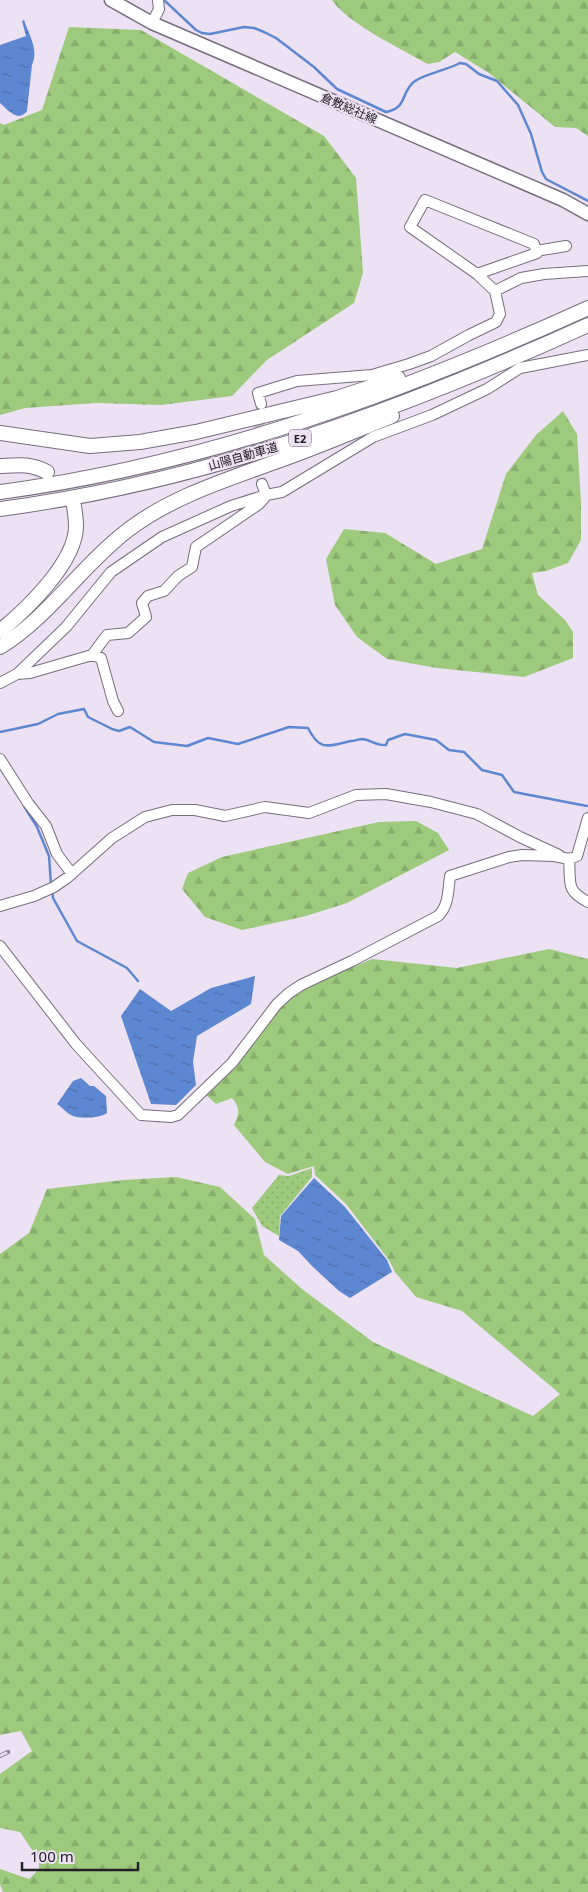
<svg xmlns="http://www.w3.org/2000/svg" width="588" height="1892" viewBox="0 0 588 1892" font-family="'Noto Sans','Noto Sans JP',sans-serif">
<defs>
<pattern id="grass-dots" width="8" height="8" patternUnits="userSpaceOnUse" patternTransform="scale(1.25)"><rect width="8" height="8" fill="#9dca7d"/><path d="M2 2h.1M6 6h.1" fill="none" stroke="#87ad6c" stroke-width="1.8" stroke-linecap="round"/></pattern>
<pattern id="forest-firs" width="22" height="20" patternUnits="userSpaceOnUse" patternTransform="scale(1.25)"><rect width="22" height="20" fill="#9dca7d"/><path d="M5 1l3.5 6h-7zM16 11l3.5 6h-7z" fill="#87ad6c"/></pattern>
<pattern id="water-ripples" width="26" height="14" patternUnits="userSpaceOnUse" patternTransform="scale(1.25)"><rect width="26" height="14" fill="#5e87d2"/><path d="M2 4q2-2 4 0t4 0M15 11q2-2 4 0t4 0" fill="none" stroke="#4d6eaa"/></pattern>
</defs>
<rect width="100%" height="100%" fill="#ece2f3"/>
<path fill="url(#grass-dots)" d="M 312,1168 L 312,1177 L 280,1216 L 279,1236 L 262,1226 L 252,1208 L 279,1175 L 289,1176 Z"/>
<path fill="url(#forest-firs)" d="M 332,0 L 588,0 L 588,136 L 576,128 L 555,127 L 489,73 L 455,52 L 439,62 L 428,64 C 404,51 346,22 332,0 Z
M 69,27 L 141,30 L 324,136 L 356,178 L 363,273 L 354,303 L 267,360 L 232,396 L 161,405 L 96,403 L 25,408 L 0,415 L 0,123 L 4,125 L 42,110 Z
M 563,411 L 577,434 L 581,503 L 581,540 L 568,563 L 546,571 L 532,573 L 538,595 L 565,620 L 573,632 L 573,658 L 524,677 L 437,668 L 387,659 L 357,637 L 335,605 L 326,559 L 344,529 L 385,533 L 436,564 L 482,549 L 506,474 L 536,435 Z
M 416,821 L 438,833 L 449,850 L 347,903 L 306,916 L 242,930 L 205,917 L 182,889 L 188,873 L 222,857 L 379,822 Z
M 549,949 L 588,959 L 588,1892 L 3,1892 L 0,1884 L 0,1869 L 29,1879 L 39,1869 L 39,1860 L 20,1832 L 0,1828 L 0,1774 L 32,1751 L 21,1731 L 0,1735 L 0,1254 L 29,1233 L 47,1189 L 123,1180 L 176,1177 L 220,1187 L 255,1219 L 264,1255 L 302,1289 L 373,1342 L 533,1416 L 560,1394 L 462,1311 L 416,1297 L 395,1272 L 389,1260 L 346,1204 L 315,1175 L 314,1166 L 288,1174 L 265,1162 L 234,1125 C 240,1113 240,1108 232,1098 L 216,1104 L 205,1094 L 281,1006 L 305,987 L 372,959 L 457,968 Z"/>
<path fill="url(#water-ripples)" d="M 24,20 C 29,35 39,49 32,65 L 27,111 C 18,123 8,110 0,103 L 0,45 L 26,36 L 22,21 Z
M 255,976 L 251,1004 L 197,1036 L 193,1062 L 196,1085 L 176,1105 L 151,1104 L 121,1016 L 140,989 L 171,1011 L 211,988 Z
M 81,1078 L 90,1086 L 94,1086 L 106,1096 L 107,1113 C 101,1118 80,1119 73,1116 C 67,1114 62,1107 57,1104 L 73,1081 Z
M 314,1178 L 345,1207 L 387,1260 L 392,1272 L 350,1298 L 339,1291 L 313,1267 L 298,1251 L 279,1240 L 281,1216 Z"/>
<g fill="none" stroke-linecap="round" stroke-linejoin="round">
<path stroke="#5e87d2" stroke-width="2.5" d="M 164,0 L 196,30 L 202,33 L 210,34 L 244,27 L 254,28 L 264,32 L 276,38 L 314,67 L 337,89 L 386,112 C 408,108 400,92 415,81 C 425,74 447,70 460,63 L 466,64 L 479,74 L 497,81 L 518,105 L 531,134 L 542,172 L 546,179 L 588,201
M 0,732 L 38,724 L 58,714 L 84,709 L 88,717 L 112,729 L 119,731 L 130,727 L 154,742 L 187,746 L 208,738 L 238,744 L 289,727 L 308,728 C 320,752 328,746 351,741 C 354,741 359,739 363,739 C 371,740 376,746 386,745 L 388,740 L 405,734 L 436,740 L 449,750 L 464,752 L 482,770 L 502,775 L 514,792 L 587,806
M 24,806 L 37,827 L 49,856 L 51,885
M 52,890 L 53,898 L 77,941 L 127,968 L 138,981"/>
<path stroke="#c4bbca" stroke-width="10" stroke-dasharray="10 5" stroke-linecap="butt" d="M 261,404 L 256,460 L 262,484"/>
<defs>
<path id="minor" d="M 152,23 L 159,9 L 158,0
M 425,200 L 534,244 L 537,253 L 477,274 L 410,227 Z
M 536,251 L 566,246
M 495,291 L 521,278 L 544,274 L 588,271
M 261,404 L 258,393 L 297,381 L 372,375 L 409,364 L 431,356 L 469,335 L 496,322 L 500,314 L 495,291 L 477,274
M 262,484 L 266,495
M 92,655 L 107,635 L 128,633 L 146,617 L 142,603 L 148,596 L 164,591 L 178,576 L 192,567 L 196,547 L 259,504 L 266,496
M 17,674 L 30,673 L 92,655 L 101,658 L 113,701 L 118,711
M 0,683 L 17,674 L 66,627 L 111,572 L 162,537 L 231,506 L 266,495 L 282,492 L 373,437 L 432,415 L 487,389 L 520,368 L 588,355
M 0,759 L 28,803 L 46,826 L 57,854 L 72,874
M 569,859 C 571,883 565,890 588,902
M 0,906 L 34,896 L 54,887 L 67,878 L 112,838 L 145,817 L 172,810 L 195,810 L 225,816 L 265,807 L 309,813 L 356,795 L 386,794 L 431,802 L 477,814 L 520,837 L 559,855
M 0,946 L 76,1044 L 141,1115 L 171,1117 L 178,1115 L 232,1063 L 277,1004 L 289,993 L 301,985 L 352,961 L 438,916 C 449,906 448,890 450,876 L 509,857 L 522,855 L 554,856 L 569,859 L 577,856 L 588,818"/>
<path id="major" d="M 111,0 L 152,23 L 563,200 L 588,214"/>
<path id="highway" d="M 0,433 L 90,446 L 140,442 L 196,432 L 337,398 L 398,378
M 0,466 C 18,465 30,463 47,472
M 0,492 C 205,465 401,393 588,308
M 0,509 C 205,482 401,410 588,325
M 0,631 C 27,609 76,562 76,526 C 76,519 75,513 74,506
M 0,647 C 49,617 82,565 128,530 C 171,497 226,480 275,462 C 315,448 353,432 392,416"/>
</defs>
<use href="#minor" stroke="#766d7d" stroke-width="12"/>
<use href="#major" stroke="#766d7d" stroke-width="15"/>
<use href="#highway" stroke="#766d7d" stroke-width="16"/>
<use href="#minor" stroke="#fff" stroke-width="10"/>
<use href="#major" stroke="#fff" stroke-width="12"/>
<use href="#highway" stroke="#fff" stroke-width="14"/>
<defs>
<path id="rail" d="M 0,1756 L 8,1752"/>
</defs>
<use href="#rail" stroke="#8e8793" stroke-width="4.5"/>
<use href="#rail" stroke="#ece2f3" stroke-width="2.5" stroke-dasharray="8" stroke-linecap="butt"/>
</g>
<g text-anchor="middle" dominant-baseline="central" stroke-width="4" stroke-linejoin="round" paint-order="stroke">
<rect fill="#ece2f3" stroke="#605a64" stroke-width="1" x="289" y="429.5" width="22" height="17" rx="4"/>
<g font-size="11" font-weight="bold" fill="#242027">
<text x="300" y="438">E2</text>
</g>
<g font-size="12" fill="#242027" stroke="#ece2f3">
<text transform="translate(349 108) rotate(23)">倉敷総社線</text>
<text transform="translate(243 456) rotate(-16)">山陽自動車道</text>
</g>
</g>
<path d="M22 1862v8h116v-8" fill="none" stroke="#242027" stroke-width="2.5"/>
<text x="30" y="1862" font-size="15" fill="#242027" stroke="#ece2f3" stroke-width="4" paint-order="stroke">100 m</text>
</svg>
